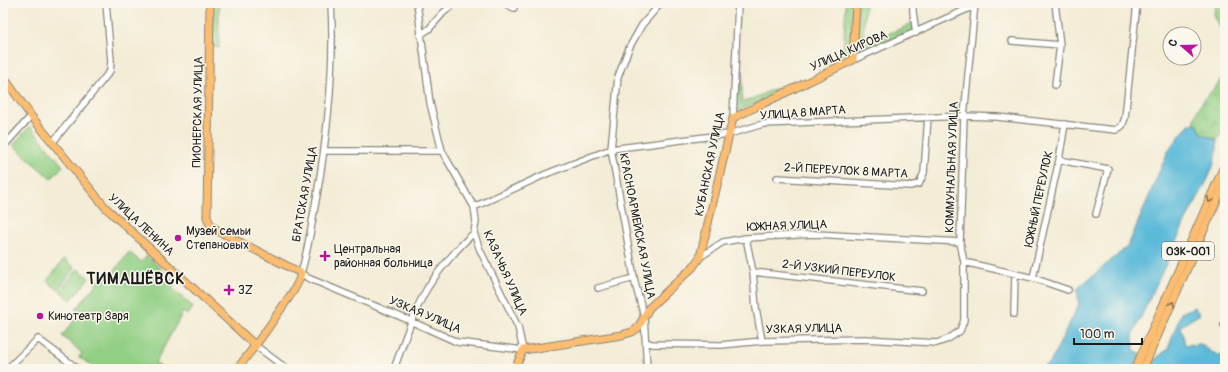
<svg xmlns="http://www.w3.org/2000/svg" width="1228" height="372" viewBox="0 0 1228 372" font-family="Pangolin,sans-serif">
<defs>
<pattern id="wetland-marsh" width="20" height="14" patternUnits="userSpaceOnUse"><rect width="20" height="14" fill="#91cf84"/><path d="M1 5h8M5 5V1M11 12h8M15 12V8" fill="none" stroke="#7cb171"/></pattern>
</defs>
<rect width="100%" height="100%" fill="#fbf7ec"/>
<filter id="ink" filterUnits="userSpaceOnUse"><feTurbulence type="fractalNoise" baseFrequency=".025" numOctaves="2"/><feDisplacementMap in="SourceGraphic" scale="8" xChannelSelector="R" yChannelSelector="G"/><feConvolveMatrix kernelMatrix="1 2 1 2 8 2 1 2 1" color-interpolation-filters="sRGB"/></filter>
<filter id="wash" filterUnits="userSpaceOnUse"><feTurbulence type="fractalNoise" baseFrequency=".012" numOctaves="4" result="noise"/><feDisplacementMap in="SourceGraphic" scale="16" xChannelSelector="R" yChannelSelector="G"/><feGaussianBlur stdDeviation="0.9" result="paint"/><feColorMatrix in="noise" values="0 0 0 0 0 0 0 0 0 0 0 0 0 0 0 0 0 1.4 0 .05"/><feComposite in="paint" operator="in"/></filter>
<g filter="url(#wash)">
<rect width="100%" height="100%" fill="#f3ecd6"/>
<path fill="#91cf84" stroke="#567650" d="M 212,3 L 219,3 L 219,48 L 214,47 L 212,45 Z
M 846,3 L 853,3 L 850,54 L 847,59 L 831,68 L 829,64 L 843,57 Z
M 858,3 L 865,3 L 863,44 L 900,29 L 912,23 L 915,30 L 861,54 L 857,52 Z
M 736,74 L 742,74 L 742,103 L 781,86 L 782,91 L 738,111 L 735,109 Z
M 30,126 L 63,166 L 51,179 L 13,145 Z
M 129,252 L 141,262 L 147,256 L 176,283 L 172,288 L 193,307 L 188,315 L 183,312 L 155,363 L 160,366 L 159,369 L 96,369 L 79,357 L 82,353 L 62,336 L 80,313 L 76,309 L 107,271 L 112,274 Z
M 64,259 L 75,268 L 58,290 L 47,281 Z
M 78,269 L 89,278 L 71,300 L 60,291 Z"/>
<path fill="url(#wetland-marsh)" stroke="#567650" d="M 1217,3 L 1225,3 L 1225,34 C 1217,23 1210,17 1217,3 Z
M 1225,70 L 1225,126 L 1217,140 L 1202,134 L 1197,124 L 1194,124 C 1197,97 1218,92 1225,70 Z"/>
<path fill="#5bbad9" stroke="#3c6b7a" d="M 1189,124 L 1197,124 L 1202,134 L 1217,140 C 1220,166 1197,197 1186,220 C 1169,258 1151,296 1133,334 L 1134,350 L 1154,360 L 1168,349 L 1181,313 L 1194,307 L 1200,314 L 1181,326 L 1185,345 L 1201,344 L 1211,352 L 1225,357 L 1225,369 L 1039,369 L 1050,363 L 1079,304 L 1077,289 L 1128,246 L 1168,151 Z"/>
</g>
<g filter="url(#ink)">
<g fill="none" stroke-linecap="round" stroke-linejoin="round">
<defs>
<path id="minor" d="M 331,3 C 335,68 328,131 317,195 C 312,221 309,247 301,273 L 308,278 L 406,319 L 457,342 L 523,350 L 518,327 L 480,250 L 474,233 L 476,221 L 474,207 L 442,151 L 430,103 L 417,3
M 504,3 L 514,8
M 913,3 L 913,12 L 916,33
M 1055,3 L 1060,45 L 1055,85
M 420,35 L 429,29 L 443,13 L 455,3
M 1012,41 L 1060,45
M 853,60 L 974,6
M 733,118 L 738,3
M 53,142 L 110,71 L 111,61 L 106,3
M 3,147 L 31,116
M 324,151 L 442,151
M 1059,160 L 1108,169 L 1096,214
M 777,178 L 910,186 L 919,184 L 924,173 L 928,117
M 474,207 L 546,174 L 611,149 L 729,134 L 763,124 L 964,116 L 997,117 L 1116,130 L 1122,126 L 1125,118 L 1137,3
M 746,238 L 753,272 L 756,308 L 762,341
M 700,257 L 723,242 L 746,238 L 815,234 L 960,242
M 964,262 L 1033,278 L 1068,290
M 753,272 L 922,291
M 1033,278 L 1059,160 L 1065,124
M 598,288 L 634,278
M 1014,314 L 1015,274
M 1224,325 L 1225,324
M 646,342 L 652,344 L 721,345 L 762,341 L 865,339 L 937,343 L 948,339 L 960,331 L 964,320 L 964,262 L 960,242 L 964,116 L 975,3
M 256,346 L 287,369
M 7,369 L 38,339 L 78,369
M 394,369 C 404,342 413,312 428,287 C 439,270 459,246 474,233
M 647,369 L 644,316 L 635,283 L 611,149 L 618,77 L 629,48 L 642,25 L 661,3"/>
<path id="major" d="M 210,3 L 207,217 L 210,224 L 218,231 L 301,273 C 299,284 292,293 285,303 C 270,326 254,348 237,369
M 3,76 L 31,116 L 105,207 L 256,346
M 515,369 L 523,350 L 622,335 L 632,332 L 638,328 L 649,308 L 693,267 L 700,257 L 733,118 L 853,60 L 856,3
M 1135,369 L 1225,164
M 1143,369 L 1225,182"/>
</defs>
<use href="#minor" stroke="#888479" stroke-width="8"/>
<use href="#major" stroke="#888479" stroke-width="9"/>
<use href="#minor" stroke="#fff" stroke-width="5.5"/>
<use href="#major" stroke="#fcbd6f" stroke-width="7"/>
</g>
<defs><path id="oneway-chevron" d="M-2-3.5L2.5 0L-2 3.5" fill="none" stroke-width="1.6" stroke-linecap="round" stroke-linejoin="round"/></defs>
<g stroke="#8c6c46">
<use href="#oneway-chevron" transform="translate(1210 200) rotate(114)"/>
<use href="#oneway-chevron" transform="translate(1172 304) rotate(-66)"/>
</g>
</g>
<g fill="#b5179e" stroke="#fbf7ec" stroke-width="1.5">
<circle cx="178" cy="238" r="4"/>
<path d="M323 250h4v4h4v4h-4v4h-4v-4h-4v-4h4z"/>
<path d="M227 284h4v4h4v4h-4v4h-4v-4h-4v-4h4z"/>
<circle cx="40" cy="316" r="4"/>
</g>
<g text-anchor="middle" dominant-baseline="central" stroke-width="3" stroke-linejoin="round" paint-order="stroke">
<rect fill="#fbf7ec" stroke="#5f5e5a" stroke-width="1" x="1162" y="242" width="52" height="18" rx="3"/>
<g font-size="11" font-weight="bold" fill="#1c1c1c">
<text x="1188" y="251">03К-001</text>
</g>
<g font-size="12" fill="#1c1c1c" stroke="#fbf7ec">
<text transform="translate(849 51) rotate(-24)">УЛИЦА КИРОВА</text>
<text transform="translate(198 112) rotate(-89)">ПИОНЕРСКАЯ УЛИЦА</text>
<text transform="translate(803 113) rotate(-4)">УЛИЦА 8 МАРТА</text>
<text transform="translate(710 164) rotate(-78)">КУБАНСКАЯ УЛИЦА</text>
<text transform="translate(952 167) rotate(-88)">КОММУНАЛЬНАЯ УЛИЦА</text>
<text transform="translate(846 171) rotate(3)">2-Й ПЕРЕУЛОК 8 МАРТА</text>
<text transform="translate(305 194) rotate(-80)">БРАТСКАЯ УЛИЦА</text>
<text transform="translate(1039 199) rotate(-78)">ЮЖНЫЙ ПЕРЕУЛОК</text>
<text transform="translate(141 225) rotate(43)">УЛИЦА ЛЕНИНА</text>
<text transform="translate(637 226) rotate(79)">КРАСНОАРМЕЙСКАЯ УЛИЦА</text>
<text transform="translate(787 226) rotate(-2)">ЮЖНАЯ УЛИЦА</text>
<text transform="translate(839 271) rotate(7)">2-Й УЗКИЙ ПЕРЕУЛОК</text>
<text transform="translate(505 273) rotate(66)">КАЗАЧЬЯ УЛИЦА</text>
<text transform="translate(425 315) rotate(23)">УЗКАЯ УЛИЦА</text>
<text transform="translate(804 329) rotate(-1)">УЗКАЯ УЛИЦА</text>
</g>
<g font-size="12" fill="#1c1c1c" stroke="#fbf7ec" text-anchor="start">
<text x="186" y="231">Музей семьи<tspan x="186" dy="14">Степановых</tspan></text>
<text x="334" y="249">Центральная<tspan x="334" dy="14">районная больница</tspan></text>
<text x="238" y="290">3Z</text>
<text x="48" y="316">Кинотеатр Заря</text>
</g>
<g font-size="16" font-weight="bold" letter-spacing="1" fill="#1c1c1c" stroke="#fbf7ec">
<text x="136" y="279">ТИМАШЁВСК</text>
</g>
</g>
<rect width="1228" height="372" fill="none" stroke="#fbf7ec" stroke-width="16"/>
<g transform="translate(1182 46) rotate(290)"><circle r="19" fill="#fbf7ec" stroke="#a29f99"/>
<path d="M0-3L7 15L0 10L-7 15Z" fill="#b5179e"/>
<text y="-6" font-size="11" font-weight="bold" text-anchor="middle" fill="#1c1c1c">С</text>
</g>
<path d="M1074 338v6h68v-6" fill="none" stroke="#1c1c1c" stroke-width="2"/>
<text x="1080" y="338" font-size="12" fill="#1c1c1c" stroke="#fbf7ec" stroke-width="3" paint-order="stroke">100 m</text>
</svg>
